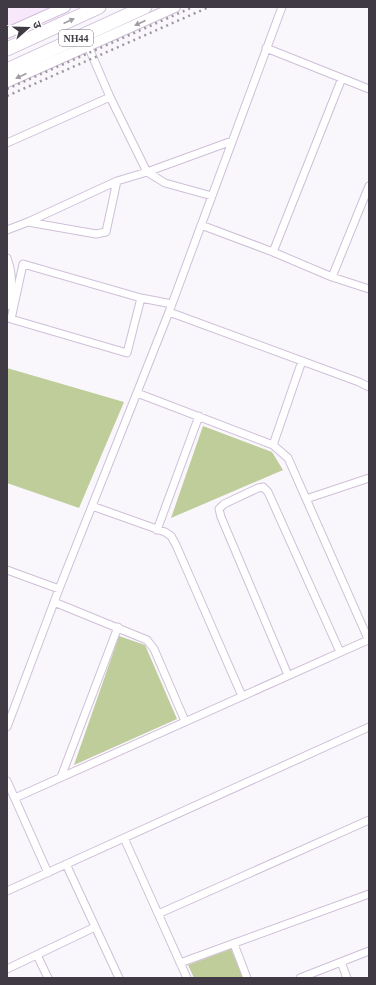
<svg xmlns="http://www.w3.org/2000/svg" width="376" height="985" viewBox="0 0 376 985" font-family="'Times New Roman','Noto Sans Devanagari',serif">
<rect width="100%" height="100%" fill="#faf7fc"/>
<path fill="#f7e8fc" d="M 7,7 L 67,7 L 7,34 Z"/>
<path fill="#becd9a" d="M 7,368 L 124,402 L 79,508 L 7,483 Z
M 203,426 L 272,452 L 283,470 L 171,518 Z
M 119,636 L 145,645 L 177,719 L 74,765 Z
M 231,949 L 243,978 L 194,978 L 188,965 Z"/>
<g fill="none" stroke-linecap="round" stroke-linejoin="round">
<defs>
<path id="street" d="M 88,46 L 110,97 L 147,172 L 165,183 L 212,196
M 266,48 L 369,89
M 7,143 L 110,97
M 28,222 L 96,234 L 106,232 L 117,181
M 201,225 L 273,252 L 332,277 L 369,289
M 7,230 L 28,222 L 117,181 L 147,172 L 232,141
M 273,252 L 342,78
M 7,258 C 13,274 13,290 7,306
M 332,277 L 369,186
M 141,298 L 127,353 L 11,319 L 23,264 L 141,298 L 172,304
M 169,312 L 359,382 L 369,387
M 137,393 L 273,445 L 288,458 L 369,641
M 273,445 L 302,361
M 306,499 L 369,478
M 92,506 L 165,532 L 171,536 L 176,545 L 242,696
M 157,530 L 199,416
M 7,570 L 59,589
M 54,602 L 147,640 L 154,649 L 185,721
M 288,675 L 221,517 L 219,509 L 224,504 L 258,488 L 263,487 L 268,492 L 340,652
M 7,727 L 59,589 L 169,312 L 282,7
M 61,777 L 118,627
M 7,781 L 48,873
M 15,798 L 368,640
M 124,838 L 187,978
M 66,864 L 119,978
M 7,891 L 369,727
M 158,914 L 369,820
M 234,944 L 247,978
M 37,955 L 48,978
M 341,962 L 347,978
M 180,963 L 369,894
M 7,969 L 95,927
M 300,978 L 369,951"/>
<path id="secondary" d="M 7,33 L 65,7
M 7,82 L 175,7"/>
<path id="highway" d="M 7,49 L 99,7
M 7,70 L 145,7"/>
</defs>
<use href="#street" stroke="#cfbfd8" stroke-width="9"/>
<use href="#secondary" stroke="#cfbfd8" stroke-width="12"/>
<use href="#highway" stroke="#cfbfd8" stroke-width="15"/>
<use href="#street" stroke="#fff" stroke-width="7"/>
<use href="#secondary" stroke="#fff" stroke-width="10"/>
<use href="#highway" stroke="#fff" stroke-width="13"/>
<path stroke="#9d98a0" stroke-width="2.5" stroke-dasharray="2 4" stroke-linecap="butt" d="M 7,89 L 193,7
M 7,96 L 209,7"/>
</g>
<defs><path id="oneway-solid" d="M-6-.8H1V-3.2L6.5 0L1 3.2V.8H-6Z"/></defs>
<g fill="#a09ca2">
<use href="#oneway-solid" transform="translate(69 21) rotate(-24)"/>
<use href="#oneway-solid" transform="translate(140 23) rotate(156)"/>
<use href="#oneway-solid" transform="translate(21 76) rotate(156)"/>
</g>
<g text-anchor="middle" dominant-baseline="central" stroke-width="3.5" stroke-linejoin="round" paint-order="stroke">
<rect fill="#fff" stroke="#79757c" stroke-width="1" x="59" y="30" width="34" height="16" rx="3"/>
<g font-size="10" font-weight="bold" fill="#403a44">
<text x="76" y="38">NH44</text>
</g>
</g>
<rect width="376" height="985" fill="none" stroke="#403a44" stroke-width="16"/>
<g transform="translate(28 28) rotate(70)" stroke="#ffffff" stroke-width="3" paint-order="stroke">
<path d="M0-3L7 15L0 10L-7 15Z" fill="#403a44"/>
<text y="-6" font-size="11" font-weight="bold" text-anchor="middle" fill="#403a44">उ</text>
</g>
</svg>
